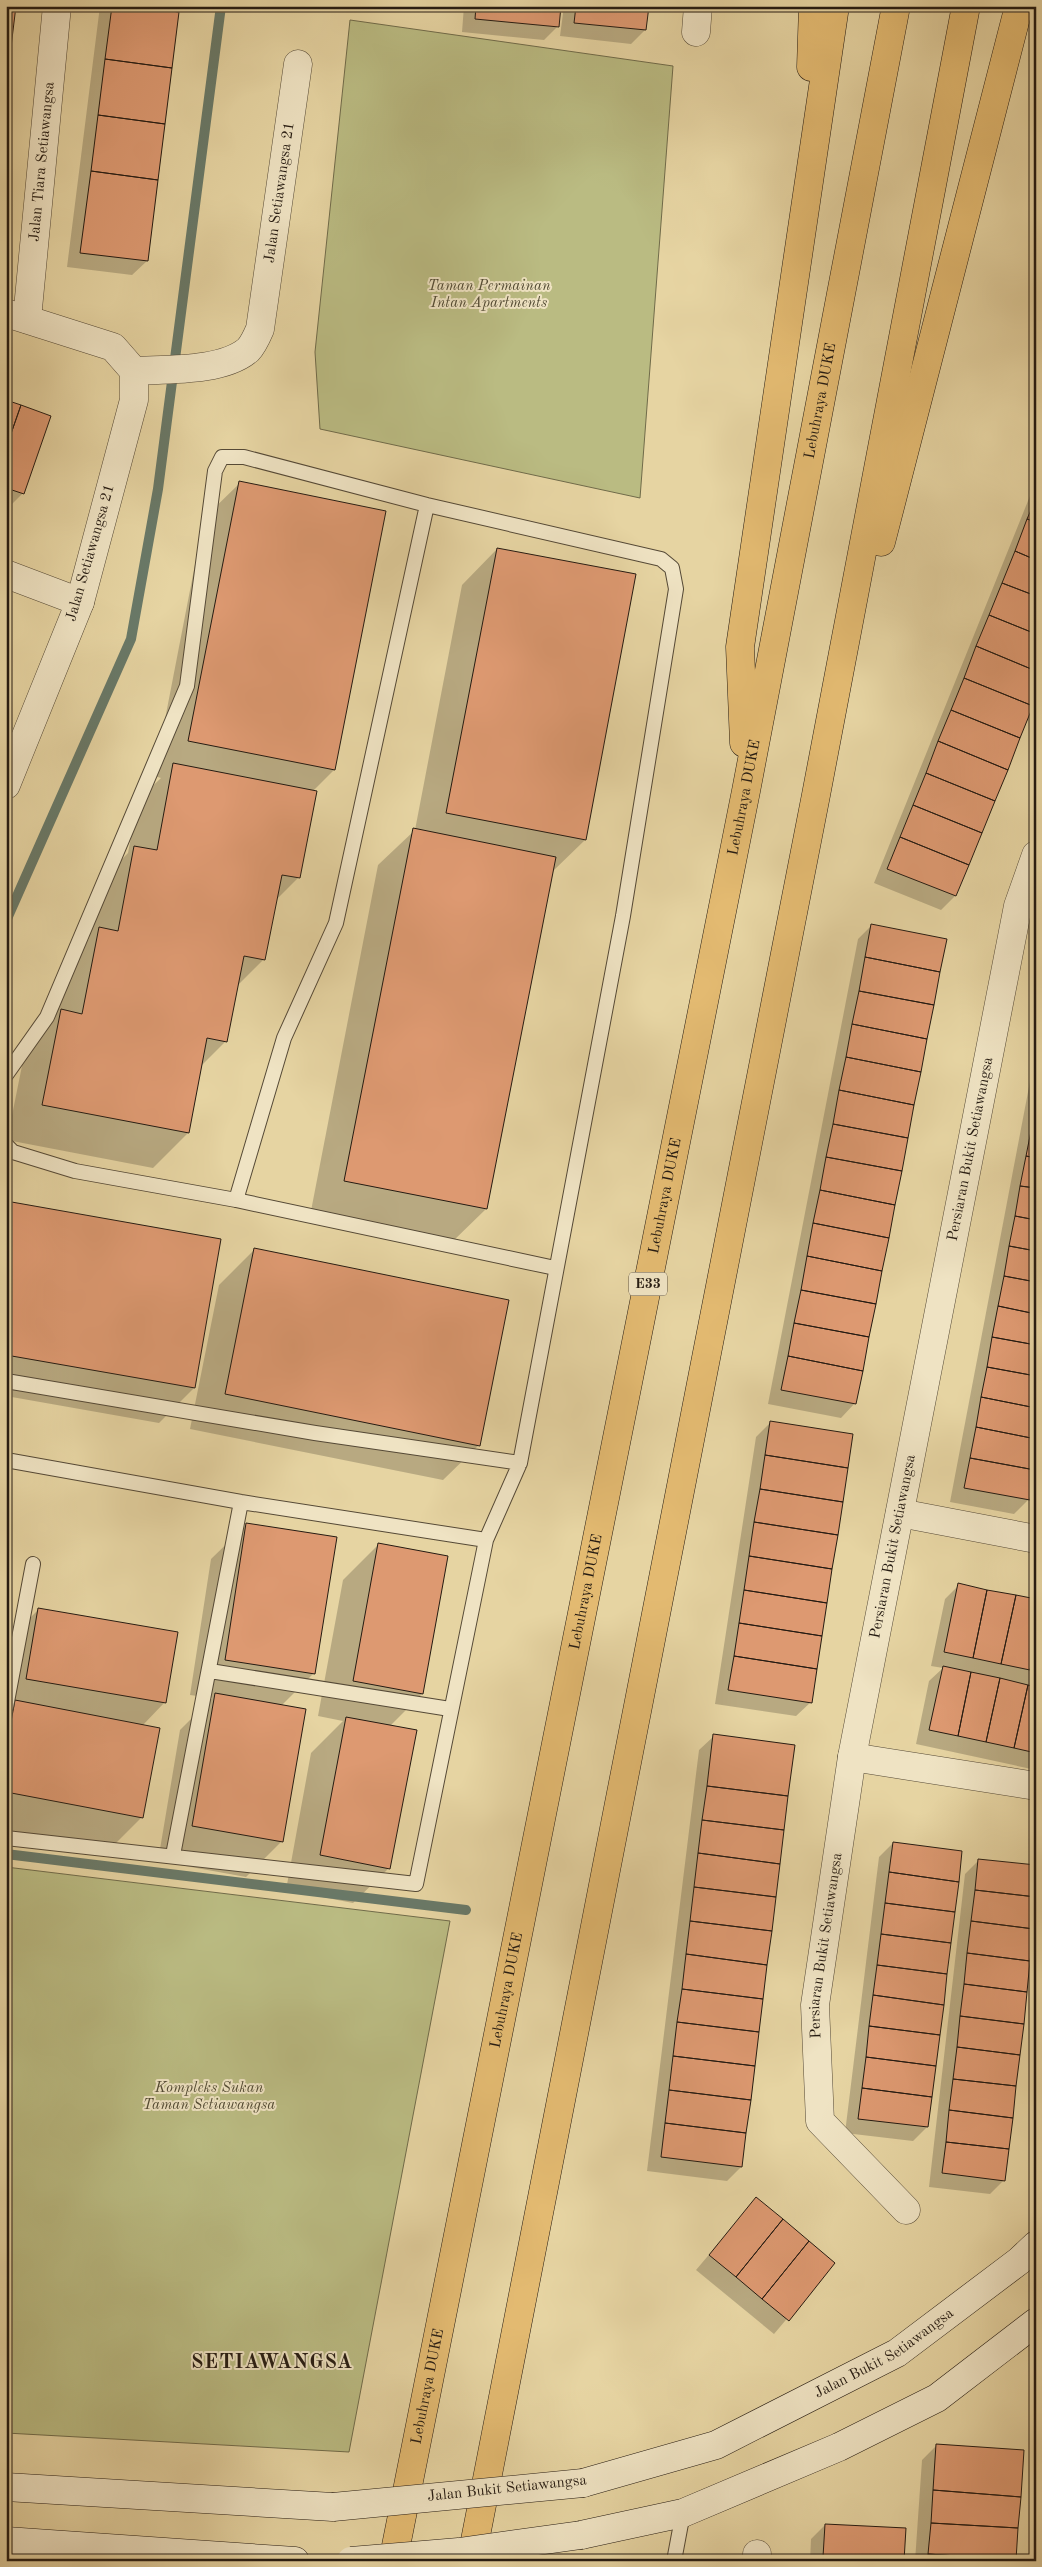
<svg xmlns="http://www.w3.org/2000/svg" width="1042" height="2567" viewBox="0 0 1042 2567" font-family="'Old Standard TT',serif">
<rect width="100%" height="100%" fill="#e6d4a2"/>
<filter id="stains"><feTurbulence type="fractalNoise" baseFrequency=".004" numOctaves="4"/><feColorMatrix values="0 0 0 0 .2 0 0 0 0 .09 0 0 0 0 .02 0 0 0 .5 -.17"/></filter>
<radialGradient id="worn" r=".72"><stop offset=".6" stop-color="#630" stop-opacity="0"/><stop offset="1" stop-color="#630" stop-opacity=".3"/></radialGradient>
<path fill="#babb82" stroke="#706b4a" d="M 350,20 L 673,66 L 640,498 L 320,429 L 315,352 Z
M 6,1867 L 450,1921 L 349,2452 L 6,2433 Z"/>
<path fill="#0003" d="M 100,6 L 179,6 L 147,261 L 132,275 L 67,267 Z
M 317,6 L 364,6 L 360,10 Z
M 464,6 L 560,6 L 558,26 L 544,40 L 462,32 Z
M 564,6 L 647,6 L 645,30 L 631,44 L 560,36 Z
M 6,402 L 23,493 L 8,508 L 6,507 Z
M 1036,481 L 1036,695 L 955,896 L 941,910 L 874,883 Z
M 240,483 L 385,512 L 334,770 L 313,791 L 299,877 L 275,901 L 264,959 L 236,987 L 226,1041 L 200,1067 L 188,1133 L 153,1168 L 7,1140 L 26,1046 L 53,1018 L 64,964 L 89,939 L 99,883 L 128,853 L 138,800 L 161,778 L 154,776 L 204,518 Z
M 497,549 L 585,840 L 551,873 L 486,1209 L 450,1244 L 310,1216 L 378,865 L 415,830 L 462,585 Z
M 872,925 L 855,1403 L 841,1418 L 768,1404 L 858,939 Z
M 1036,1050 L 1036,1461 L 1028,1500 L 1014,1514 L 950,1502 Z
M 6,1203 L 194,1388 L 159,1423 L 6,1396 Z
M 254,1250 L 479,1445 L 443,1480 L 190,1429 L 219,1285 Z
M 770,1423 L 811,1702 L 796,1716 L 715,1704 L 756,1437 Z
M 247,1524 L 314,1673 L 281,1706 L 282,1841 L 246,1877 L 158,1861 L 180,1730 L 212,1698 L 190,1695 L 211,1559 Z
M 378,1545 L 447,1557 L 422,1694 L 390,1726 L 389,1868 L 353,1903 L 286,1890 L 311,1753 L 343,1721 L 318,1716 L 343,1580 Z
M 959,1585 L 1036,1601 L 1036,1770 L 916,1744 L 929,1681 L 943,1668 L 931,1666 L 945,1599 Z
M 38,1610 L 165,1702 L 142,1726 L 142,1817 L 107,1852 L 6,1833 L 6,1642 Z
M 714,1736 L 741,2167 L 727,2181 L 647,2171 L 699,1750 Z
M 893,1843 L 927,2127 L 913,2141 L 845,2133 L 879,1857 Z
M 979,1860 L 1036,1866 L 1036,1905 L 1004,2180 L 990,2194 L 929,2187 L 965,1874 Z
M 756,2199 L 834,2263 L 774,2334 L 696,2270 Z
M 936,2446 L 1015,2561 L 915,2561 L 922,2460 Z
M 825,2525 L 903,2561 L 810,2561 L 811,2539 Z"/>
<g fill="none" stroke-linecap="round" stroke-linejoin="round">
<path stroke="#697968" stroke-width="10" d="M 6,921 L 131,639 L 158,489 L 221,6
M 6,1854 L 466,1910"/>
</g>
<path fill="#dd9971" stroke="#251b12" d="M 6,6 L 16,6 L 11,47 L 6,46 Z
M 112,6 L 133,6 L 179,12 L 172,68 L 105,59 Z
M 133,6 L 180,6 L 179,12 Z
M 476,6 L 561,6 L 559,27 L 475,19 Z
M 576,6 L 649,6 L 646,30 L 574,23 Z
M 6,46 L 11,47 L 6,94 Z
M 105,59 L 172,68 L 165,124 L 98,115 Z
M 98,115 L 165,124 L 158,180 L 91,171 Z
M 91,171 L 158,180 L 148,261 L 80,253 Z
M 6,400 L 21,405 L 6,448 Z
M 21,405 L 51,416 L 24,494 L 6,488 L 6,448 Z
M 239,481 L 386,511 L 335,770 L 188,741 Z
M 1036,499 L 1036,522 L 1027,519 Z
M 1027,519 L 1036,522 L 1036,560 L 1015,551 Z
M 497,548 L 636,574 L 586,840 L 446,813 Z
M 1015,551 L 1036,560 L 1036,596 L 1002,583 Z
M 1002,583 L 1036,596 L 1036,634 L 989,615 Z
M 989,615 L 1036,634 L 1036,671 L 976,646 Z
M 976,646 L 1036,671 L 1036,699 L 1033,706 L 964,678 Z
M 964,678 L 1033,706 L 1020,738 L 951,710 Z
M 951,710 L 1020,738 L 1008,770 L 938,741 Z
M 938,741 L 1008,770 L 995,801 L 926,773 Z
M 173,763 L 317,791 L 300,878 L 282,875 L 265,960 L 244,956 L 227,1042 L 207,1038 L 189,1133 L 42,1105 L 61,1009 L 82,1014 L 99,927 L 118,931 L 134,846 L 157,850 Z
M 926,773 L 995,801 L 982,833 L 913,805 Z
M 913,805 L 982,833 L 969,865 L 900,837 Z
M 413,828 L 556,857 L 487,1209 L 344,1181 Z
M 900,837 L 969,865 L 956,896 L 887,869 Z
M 871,924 L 947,939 L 940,972 L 865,957 Z
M 865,957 L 940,972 L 934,1005 L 859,991 Z
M 859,991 L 934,1005 L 927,1039 L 852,1024 Z
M 852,1024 L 927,1039 L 921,1072 L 846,1057 Z
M 846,1057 L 921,1072 L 914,1105 L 839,1090 Z
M 839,1090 L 914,1105 L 908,1138 L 833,1124 Z
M 1036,1106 L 1036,1126 L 1032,1126 Z
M 833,1124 L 908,1138 L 902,1171 L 826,1157 Z
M 1032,1126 L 1036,1126 L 1036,1158 L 1026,1156 Z
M 1026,1156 L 1036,1158 L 1036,1188 L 1020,1186 Z
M 826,1157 L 902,1171 L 895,1205 L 820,1190 Z
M 1020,1186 L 1036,1188 L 1036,1220 L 1015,1216 Z
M 820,1190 L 895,1205 L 889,1238 L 813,1223 Z
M 6,1201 L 221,1239 L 195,1388 L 6,1355 Z
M 1015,1216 L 1036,1220 L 1036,1251 L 1009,1246 Z
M 813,1223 L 889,1238 L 882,1271 L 807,1256 Z
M 1009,1246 L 1036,1251 L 1036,1282 L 1004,1276 Z
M 254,1248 L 509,1300 L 480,1446 L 225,1394 Z
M 807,1256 L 882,1271 L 876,1304 L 801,1290 Z
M 1004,1276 L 1036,1282 L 1036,1314 L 998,1306 Z
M 801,1290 L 876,1304 L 869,1337 L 794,1323 Z
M 998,1306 L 1036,1314 L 1036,1345 L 992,1337 Z
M 794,1323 L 869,1337 L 863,1371 L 788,1356 Z
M 992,1337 L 1036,1345 L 1036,1376 L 987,1367 Z
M 788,1356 L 863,1371 L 856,1404 L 781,1390 Z
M 987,1367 L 1036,1376 L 1036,1408 L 981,1397 Z
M 981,1397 L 1036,1408 L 1036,1439 L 976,1427 Z
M 770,1421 L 853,1434 L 848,1468 L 765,1455 Z
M 976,1427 L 1036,1439 L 1035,1470 L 970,1458 Z
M 765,1455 L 848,1468 L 843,1502 L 760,1489 Z
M 970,1458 L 1035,1470 L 1030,1500 L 964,1488 Z
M 760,1489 L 843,1502 L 838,1535 L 754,1522 Z
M 754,1522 L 838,1535 L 832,1569 L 749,1556 Z
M 246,1523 L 337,1537 L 315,1674 L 225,1660 Z
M 378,1543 L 448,1556 L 423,1694 L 353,1681 Z
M 749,1556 L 832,1569 L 827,1603 L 744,1590 Z
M 958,1583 L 987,1590 L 973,1658 L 944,1652 Z
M 744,1590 L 827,1603 L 822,1636 L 739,1623 Z
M 987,1590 L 1016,1595 L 1001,1664 L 973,1658 Z
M 1016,1595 L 1036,1599 L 1036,1641 L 1030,1670 L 1001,1664 Z
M 38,1608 L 178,1632 L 166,1703 L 26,1679 Z
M 739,1623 L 822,1636 L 817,1669 L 734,1656 Z
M 1036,1641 L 1036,1671 L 1030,1670 Z
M 734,1656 L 817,1669 L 812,1703 L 728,1690 Z
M 943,1666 L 971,1672 L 958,1736 L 929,1730 Z
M 971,1672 L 1000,1678 L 986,1742 L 958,1736 Z
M 1000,1678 L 1028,1685 L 1014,1748 L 986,1742 Z
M 1028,1685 L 1036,1687 L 1036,1753 L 1014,1748 Z
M 215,1693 L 306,1709 L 283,1842 L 192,1826 Z
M 15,1700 L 160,1728 L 143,1818 L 6,1792 L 6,1749 Z
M 346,1717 L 417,1730 L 390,1869 L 320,1855 Z
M 713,1734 L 795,1745 L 788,1796 L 707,1786 Z
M 707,1786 L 788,1796 L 784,1830 L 702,1820 Z
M 702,1820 L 784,1830 L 780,1864 L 698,1853 Z
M 893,1842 L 962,1851 L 959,1882 L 889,1872 Z
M 698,1853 L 780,1864 L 776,1897 L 694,1887 Z
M 978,1859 L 1036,1865 L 1036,1897 L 975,1890 Z
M 889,1872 L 959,1882 L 955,1912 L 885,1903 Z
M 694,1887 L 776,1897 L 772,1931 L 690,1921 Z
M 975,1890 L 1036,1897 L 1034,1929 L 971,1921 Z
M 885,1903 L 955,1912 L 951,1943 L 881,1934 Z
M 690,1921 L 772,1931 L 767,1965 L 686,1954 Z
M 971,1921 L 1034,1929 L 1030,1961 L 967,1953 Z
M 881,1934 L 951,1943 L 947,1974 L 877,1965 Z
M 967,1953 L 1030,1961 L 1027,1992 L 964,1984 Z
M 686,1954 L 767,1965 L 763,1999 L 682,1989 Z
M 877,1965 L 947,1974 L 944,2005 L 873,1995 Z
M 964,1984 L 1027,1992 L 1024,2024 L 960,2016 Z
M 682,1989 L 763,1999 L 759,2032 L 677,2022 Z
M 873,1995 L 944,2005 L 940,2035 L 869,2026 Z
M 960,2016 L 1024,2024 L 1020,2055 L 957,2047 Z
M 677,2022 L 759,2032 L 755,2066 L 673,2056 Z
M 869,2026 L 940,2035 L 936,2066 L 866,2057 Z
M 957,2047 L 1020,2055 L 1016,2086 L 953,2079 Z
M 673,2056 L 755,2066 L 751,2100 L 669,2090 Z
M 866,2057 L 936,2066 L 932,2097 L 862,2088 Z
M 953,2079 L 1016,2086 L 1013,2118 L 949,2110 Z
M 862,2088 L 932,2097 L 928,2127 L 858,2119 Z
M 669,2090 L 751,2100 L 746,2133 L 665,2123 Z
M 949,2110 L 1013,2118 L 1009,2149 L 946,2142 Z
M 665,2123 L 746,2133 L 742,2167 L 661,2157 Z
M 946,2142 L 1009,2149 L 1005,2181 L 942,2173 Z
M 756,2197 L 783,2219 L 736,2277 L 709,2255 Z
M 783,2219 L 809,2241 L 762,2299 L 736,2277 Z
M 809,2241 L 835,2263 L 789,2321 L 762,2299 Z
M 936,2444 L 1024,2450 L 1021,2497 L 933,2490 Z
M 933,2490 L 1021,2497 L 1018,2528 L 931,2523 Z
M 931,2523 L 1018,2528 L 1016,2560 L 928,2554 Z
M 825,2524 L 906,2528 L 904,2561 L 823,2557 Z
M 928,2554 L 1016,2560 L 1016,2561 L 928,2561 Z
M 823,2557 L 899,2561 L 823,2561 Z"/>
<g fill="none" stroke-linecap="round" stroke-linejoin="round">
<defs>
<path id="lane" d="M 6,1075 L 47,1017 L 187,686 L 215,471 L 222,457 L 244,457 L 427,505 L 661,559 L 672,568 L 676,589 L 623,916 L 520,1463 L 486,1540 L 416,1884 L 6,1838
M 6,1145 L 13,1152 L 75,1171 L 236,1200 L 555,1268
M 236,1200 L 284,1038 L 336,923 L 427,505
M 6,1381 L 315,1433 L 520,1463
M 6,1460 L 241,1502 L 486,1540
M 210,1671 L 450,1709
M 6,1707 L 33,1564
M 173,1855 L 241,1502
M 674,2561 L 683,2513"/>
<g id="street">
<path d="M 696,32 L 698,6"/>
<path d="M 6,313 L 113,347 L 134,371 L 134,400 L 80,602 L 6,785"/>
<path id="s1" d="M 27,319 L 57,6"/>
<path id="s2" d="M 134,371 C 167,369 222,372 248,350 C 253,345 257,336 260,329 L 298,64"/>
<path d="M 6,574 L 80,602"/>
<path d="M 900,1513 L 1036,1539"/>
<path d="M 852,1757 L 1036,1786"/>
<path id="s3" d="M 906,2210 L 820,2121 L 815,2005 L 852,1757 L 1018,906 L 1036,855"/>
<path d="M 757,2561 L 757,2554"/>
</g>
<g id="secondary">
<path id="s4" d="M 583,2483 L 716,2445 L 897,2353 L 1019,2261 L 1036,2245"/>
<path d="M 6,2487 L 333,2507"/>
<path d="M 581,2535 L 683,2513 L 839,2447 L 937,2398 L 1036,2322"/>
<path d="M 6,2541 L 295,2561"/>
</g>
<g id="highway">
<path d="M 811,67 L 813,6"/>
<path d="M 881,542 L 1019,6"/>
<path d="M 744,743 L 740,647 L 835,6"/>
<path id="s5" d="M 393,2561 L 746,791 L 896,6"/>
<path d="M 471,2561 L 816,795 L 966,6"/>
</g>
</defs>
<use href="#lane" stroke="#554936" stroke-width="16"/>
<use href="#street" stroke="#554936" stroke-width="29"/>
<use href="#secondary" stroke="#251b12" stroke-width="29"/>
<use href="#highway" stroke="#251b12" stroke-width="29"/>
<use href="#lane" stroke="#efe3c3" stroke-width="14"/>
<use href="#street" stroke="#efe3c3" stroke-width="28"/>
<use href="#secondary" stroke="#efe3c3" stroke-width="28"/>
<use href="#highway" stroke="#e3ba71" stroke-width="28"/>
<defs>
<path id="secondary-bridge" d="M 333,2507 L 583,2483
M 351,2561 L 459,2552 L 581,2535"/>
</defs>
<use href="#secondary-bridge" stroke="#251b12" stroke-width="29" stroke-linecap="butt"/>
<use href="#secondary-bridge" stroke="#efe3c3" stroke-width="28"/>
</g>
<g text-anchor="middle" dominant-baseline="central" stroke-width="4" stroke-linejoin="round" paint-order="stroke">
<rect fill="#efe3c3" stroke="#625747" stroke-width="1" x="629" y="1272.5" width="38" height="23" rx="4"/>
<g font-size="14" font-weight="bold" fill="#251b12">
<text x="648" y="1284">E33</text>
</g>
<g font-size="15" fill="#251b12" stroke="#efe3c3">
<text stroke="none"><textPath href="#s1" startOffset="158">Jalan Tiara Setiawangsa</textPath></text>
<text stroke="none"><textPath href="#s2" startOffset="280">Jalan Setiawangsa 21</textPath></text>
<text stroke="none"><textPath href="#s5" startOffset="2202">Lebuhraya DUKE</textPath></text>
<text transform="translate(91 553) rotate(-74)">Jalan Setiawangsa 21</text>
<text stroke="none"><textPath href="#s5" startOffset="1798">Lebuhraya DUKE</textPath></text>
<text stroke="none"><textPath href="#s3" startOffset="1110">Persiaran Bukit Setiawangsa</textPath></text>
<text stroke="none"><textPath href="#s5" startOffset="1392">Lebuhraya DUKE</textPath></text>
<text stroke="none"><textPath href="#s3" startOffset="705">Persiaran Bukit Setiawangsa</textPath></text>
<text stroke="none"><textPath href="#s5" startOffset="988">Lebuhraya DUKE</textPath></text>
<text stroke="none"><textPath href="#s3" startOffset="300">Persiaran Bukit Setiawangsa</textPath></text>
<text stroke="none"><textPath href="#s5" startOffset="582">Lebuhraya DUKE</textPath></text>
<text stroke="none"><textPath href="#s4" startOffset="330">Jalan Bukit Setiawangsa</textPath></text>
<text stroke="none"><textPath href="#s5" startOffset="178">Lebuhraya DUKE</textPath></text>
<text transform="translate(507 2489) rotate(-6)">Jalan Bukit Setiawangsa</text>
</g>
<g font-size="15" font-style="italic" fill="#524b34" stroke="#efe3c3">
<text x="489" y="286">Taman Permainan<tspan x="489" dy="17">Intan Apartments</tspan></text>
<text x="209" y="2088">Kompleks Sukan<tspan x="209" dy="17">Taman Setiawangsa</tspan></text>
</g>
<g font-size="20" font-weight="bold" letter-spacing="1" fill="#251b12" stroke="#efe3c3">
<text x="272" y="2363">SETIAWANGSA</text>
</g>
</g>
<rect width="1042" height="2567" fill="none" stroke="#e6d4a2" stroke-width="25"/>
<rect x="8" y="8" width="1027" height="2552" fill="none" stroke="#251b12" stroke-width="2.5"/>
<rect x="12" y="12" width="1017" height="2542" fill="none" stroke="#251b12"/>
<rect width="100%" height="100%" filter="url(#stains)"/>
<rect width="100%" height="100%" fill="url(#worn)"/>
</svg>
